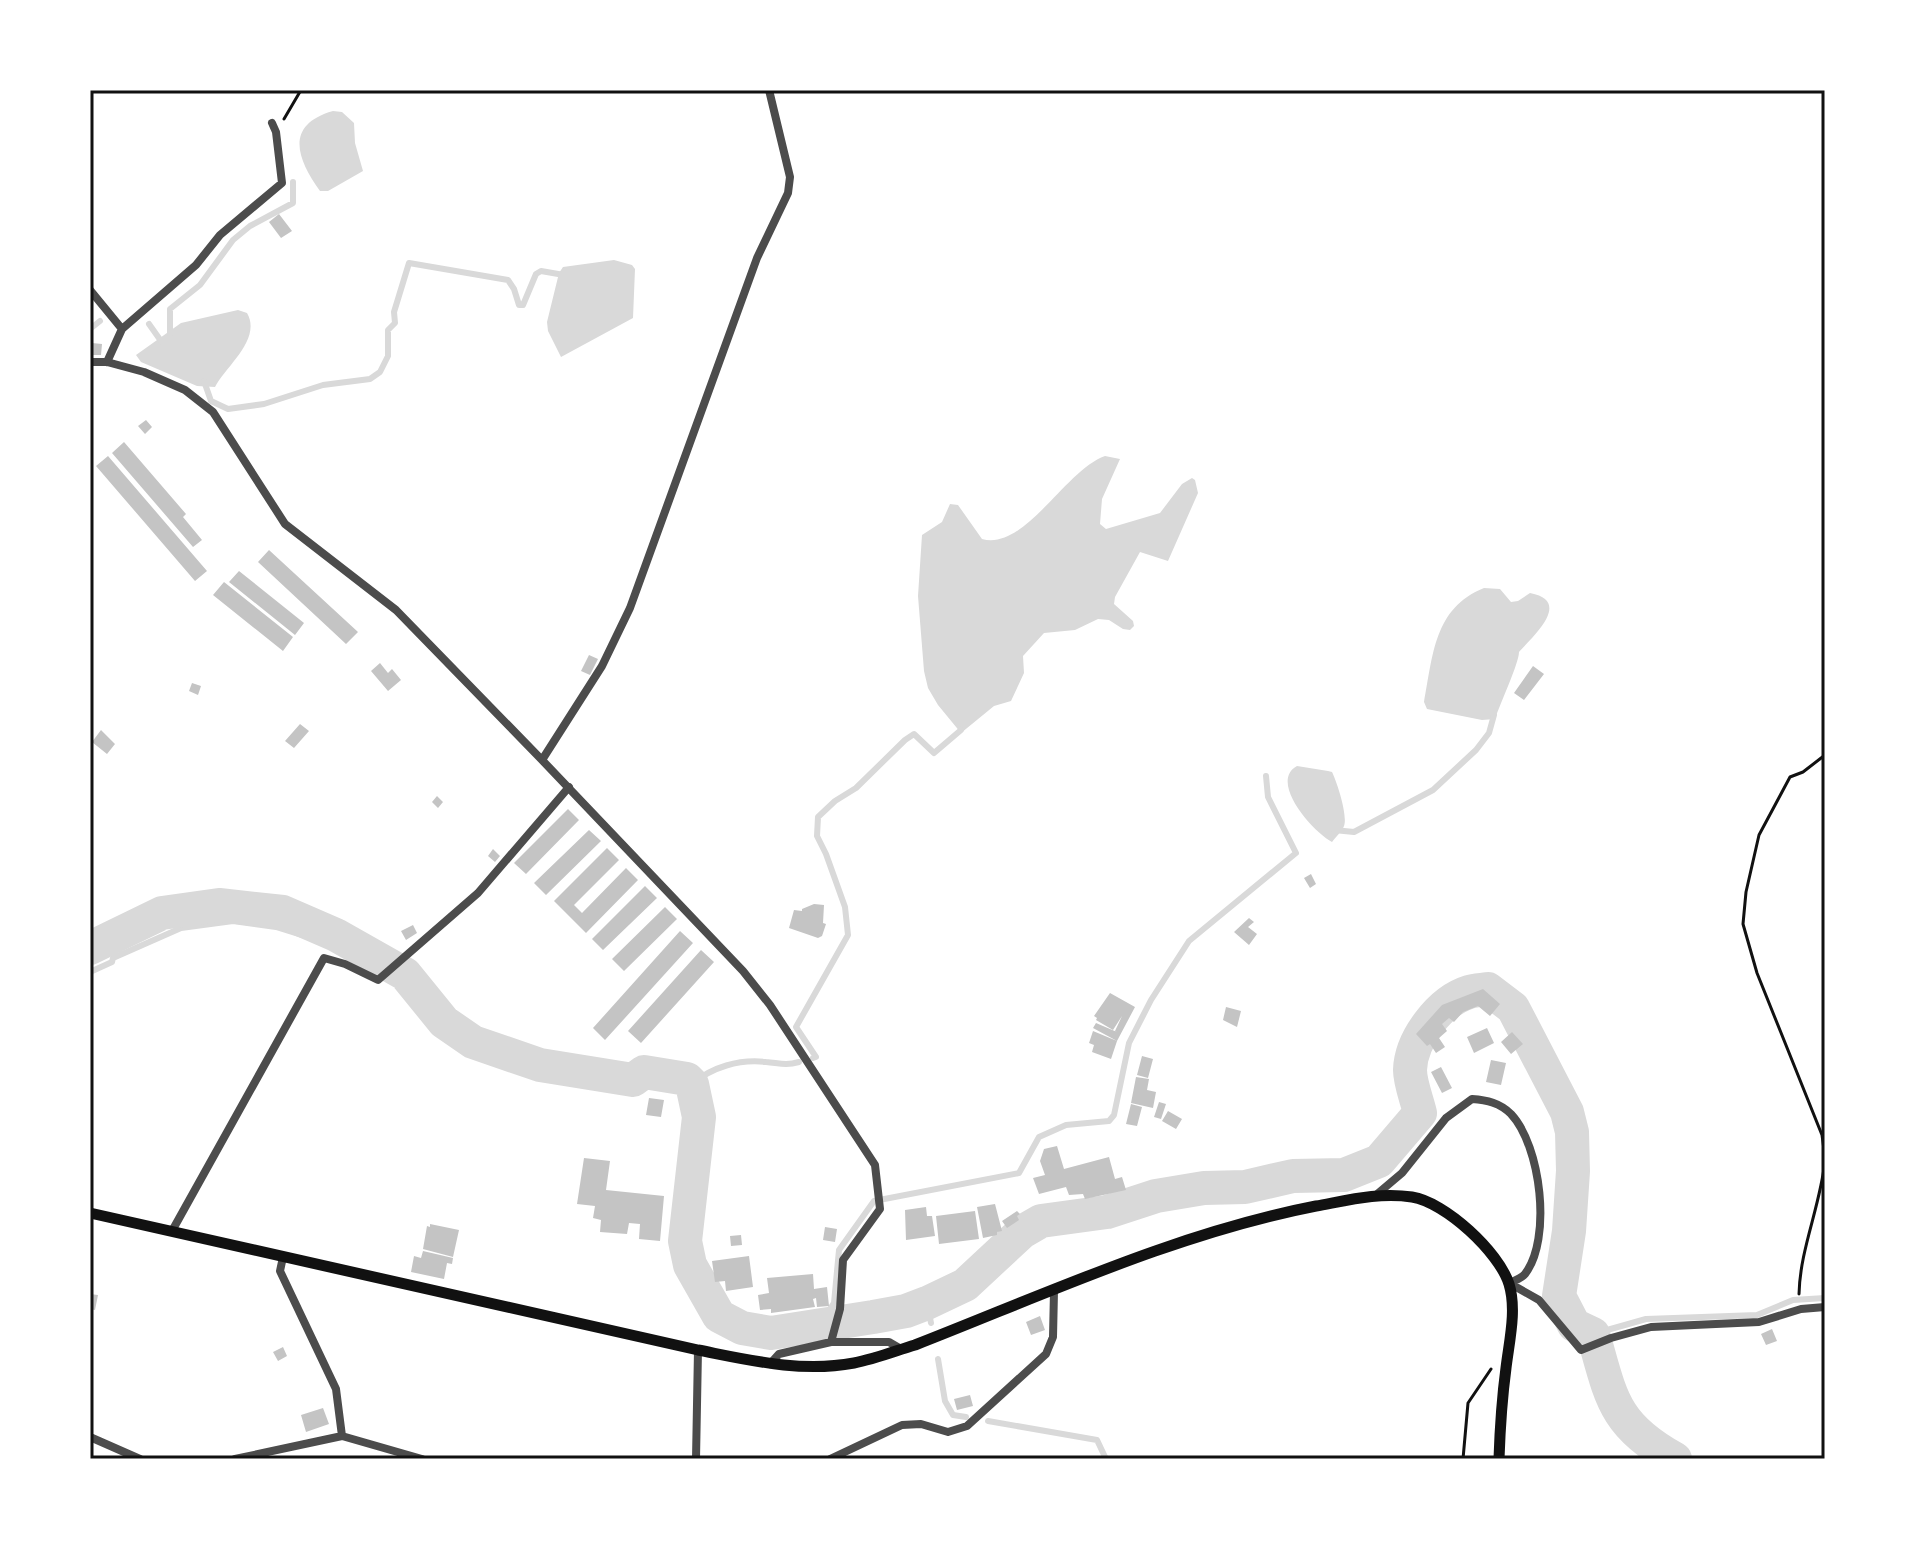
<svg xmlns="http://www.w3.org/2000/svg" width="1915" height="1549" viewBox="0 0 1915 1549" font-family="'Fira Sans Condensed',sans-serif">
<rect width="100%" height="100%" fill="#fff"/>
<path fill="#d9d9d9" d="M 333,111 L 342,112 L 354,123 L 355,143 L 363,171 L 328,191 L 320,191 C 297,159 284,125 333,111 Z
M 614,260 L 632,265 L 635,269 L 633,318 L 561,357 L 548,331 L 547,322 L 559,273 L 563,267 Z
M 238,310 L 247,313 C 262,339 226,366 215,387 L 197,386 L 141,362 L 136,355 L 181,323 Z
M 1105,456 L 1120,459 L 1102,499 L 1100,524 L 1106,529 L 1160,513 L 1182,484 L 1192,478 L 1195,480 L 1198,493 L 1168,561 L 1140,552 L 1115,597 L 1114,604 L 1133,621 L 1134,626 L 1130,630 L 1123,629 L 1109,620 L 1098,619 L 1075,630 L 1044,633 L 1023,656 L 1024,673 L 1011,701 L 994,706 L 961,733 L 938,705 L 928,688 L 924,671 L 918,596 L 922,535 L 942,522 L 950,504 L 958,505 L 982,539 C 1025,551 1065,470 1105,456 Z
M 1484,588 L 1500,589 L 1511,602 L 1518,601 L 1530,593 C 1573,601 1533,636 1519,652 C 1519,663 1500,704 1495,719 L 1482,720 L 1427,709 L 1424,702 C 1433,655 1434,608 1484,588 Z
M 1297,766 L 1328,771 L 1332,772 C 1337,782 1348,816 1344,826 C 1342,831 1336,837 1332,842 C 1314,833 1268,782 1297,766 Z"/>
<g fill="none" stroke-linecap="round" stroke-linejoin="round">
<path stroke="#d9d9d9" stroke-width="6" d="M 149,324 L 161,341
M 90,329 L 100,321
M 170,335 L 170,309 L 200,285 L 233,240 L 250,226 L 293,203 L 293,182
M 204,381 L 211,401 L 228,409 L 264,404 L 323,385 L 370,379 L 380,372 L 388,356 L 388,330 L 395,323 L 394,312 L 409,263 L 508,280 L 514,289 L 519,305 L 523,305 L 536,274 L 541,271 L 564,275
M 1334,830 L 1354,832 L 1433,790 L 1476,750 L 1489,733 L 1494,715
M 90,950 L 95,946
M 90,972 L 112,962 L 113,958 L 181,928 L 233,921 L 276,927 L 372,957 L 423,1008 L 444,1022
M 813,1058 L 816,1057 L 796,1027 L 848,935 L 845,907 L 826,854 L 817,836 L 818,817 L 835,801 L 856,788 L 905,740 L 914,734 L 934,753 L 961,730
M 692,1084 C 712,1067 739,1059 766,1062 C 779,1063 785,1066 799,1062
M 927,1303 L 931,1323
M 819,1326 L 834,1303 L 839,1250 L 874,1201 L 1019,1173 L 1039,1137 L 1066,1125 L 1109,1121 L 1114,1115 L 1129,1043 L 1151,1000 L 1189,941 L 1296,853 L 1268,797 L 1266,776
M 1593,1334 L 1646,1319 L 1757,1315 L 1793,1300 L 1825,1298
M 938,1359 L 945,1401 L 953,1415 L 966,1417
M 988,1421 L 1097,1440 L 1106,1459"/>
<path stroke="#d9d9d9" stroke-width="34" d="M 90,948 L 162,913 L 219,905 L 283,912 L 336,935 L 405,974 L 444,1022 L 473,1042 L 540,1065 L 633,1080 L 644,1072 L 687,1079 L 692,1084 L 699,1117 L 685,1241 L 690,1265 L 719,1316 L 742,1328 L 771,1333 L 873,1317 L 906,1311 L 927,1303 L 965,1285 L 1022,1232 L 1041,1221 L 1107,1212 L 1156,1196 L 1204,1188 L 1245,1187 L 1293,1176 L 1344,1175 L 1379,1161 L 1420,1113 C 1417,1100 1410,1083 1410,1070 C 1411,1039 1440,1001 1469,992 C 1475,990 1482,990 1488,989 L 1513,1008 L 1567,1112 L 1572,1132 L 1573,1171 L 1569,1231 L 1559,1296 L 1574,1325 L 1593,1334 C 1611,1397 1613,1425 1675,1459"/>
</g>
<path fill="#c4c4c4" d="M 279,214 L 292,231 L 281,238 L 269,222 Z
M 92,343 L 102,344 L 101,355 L 91,355 Z
M 146,420 L 152,427 L 145,434 L 138,426 Z
M 124,442 L 186,514 L 183,517 L 202,540 L 193,547 L 112,453 Z
M 108,456 L 207,571 L 195,581 L 96,466 Z
M 269,550 L 358,632 L 346,644 L 258,562 Z
M 239,571 L 304,623 L 295,635 L 229,582 Z
M 224,582 L 293,637 L 283,651 L 213,595 Z
M 589,655 L 598,659 L 590,675 L 581,671 Z
M 380,663 L 388,673 L 392,669 L 401,680 L 388,691 L 371,671 Z
M 1533,666 L 1544,674 L 1524,700 L 1514,693 Z
M 192,683 L 201,686 L 198,695 L 189,691 Z
M 300,724 L 309,731 L 294,748 L 285,741 Z
M 101,730 L 115,744 L 107,754 L 92,742 Z
M 437,796 L 443,802 L 438,808 L 432,802 Z
M 568,809 L 579,820 L 526,874 L 514,863 Z
M 589,830 L 601,841 L 546,895 L 534,883 Z
M 607,848 L 619,860 L 574,905 L 582,913 L 626,868 L 638,880 L 586,933 L 554,901 Z
M 493,849 L 500,856 L 495,862 L 488,856 Z
M 1311,874 L 1316,884 L 1310,888 L 1304,878 Z
M 645,886 L 657,898 L 603,950 L 592,939 Z
M 814,904 L 824,905 L 823,923 L 826,924 L 822,936 L 818,938 L 789,928 L 794,910 L 802,911 L 802,909 Z
M 665,907 L 677,919 L 624,971 L 612,959 Z
M 1249,918 L 1254,922 L 1248,927 L 1257,934 L 1249,945 L 1234,932 Z
M 413,925 L 417,933 L 406,940 L 401,931 Z
M 680,931 L 693,943 L 605,1040 L 593,1028 Z
M 701,950 L 714,962 L 641,1043 L 628,1031 Z
M 1483,989 L 1500,1004 L 1490,1016 L 1478,1006 L 1463,1012 L 1454,1022 L 1449,1018 L 1442,1024 L 1447,1031 L 1439,1038 L 1445,1047 L 1436,1053 L 1430,1044 L 1427,1046 L 1416,1034 L 1442,1005 Z
M 1110,993 L 1135,1007 L 1117,1041 L 1093,1028 L 1096,1023 L 1117,1032 L 1115,1031 L 1122,1016 L 1113,1030 L 1096,1020 L 1097,1018 L 1094,1016 Z
M 1226,1007 L 1241,1011 L 1237,1027 L 1223,1020 Z
M 1487,1028 L 1494,1043 L 1474,1053 L 1467,1037 Z
M 1093,1031 L 1117,1041 L 1111,1059 L 1092,1052 L 1094,1045 L 1089,1043 Z
M 1512,1032 L 1523,1044 L 1511,1054 L 1501,1042 Z
M 1142,1056 L 1153,1059 L 1148,1078 L 1137,1075 Z
M 1491,1060 L 1506,1063 L 1501,1085 L 1486,1082 Z
M 1441,1067 L 1452,1088 L 1442,1093 L 1431,1072 Z
M 1136,1077 L 1149,1079 L 1147,1090 L 1156,1092 L 1153,1108 L 1131,1103 Z
M 649,1098 L 664,1100 L 661,1117 L 646,1115 Z
M 1159,1102 L 1166,1104 L 1161,1119 L 1154,1117 Z
M 1131,1104 L 1142,1107 L 1137,1126 L 1126,1124 Z
M 1168,1111 L 1182,1119 L 1176,1129 L 1162,1121 Z
M 1057,1146 L 1064,1169 L 1109,1157 L 1115,1179 L 1122,1177 L 1126,1190 L 1085,1199 L 1083,1194 L 1069,1195 L 1066,1187 L 1039,1194 L 1033,1178 L 1045,1175 L 1040,1161 L 1044,1149 Z
M 584,1158 L 610,1161 L 606,1190 L 664,1196 L 660,1241 L 639,1239 L 640,1224 L 629,1223 L 627,1234 L 600,1232 L 601,1220 L 593,1218 L 595,1206 L 577,1204 Z
M 995,1204 L 1002,1231 L 997,1232 L 997,1235 L 983,1238 L 977,1207 Z
M 926,1207 L 927,1216 L 932,1216 L 935,1236 L 906,1240 L 905,1210 Z
M 975,1211 L 979,1239 L 939,1244 L 936,1216 Z
M 1017,1211 L 1020,1214 L 1017,1216 L 1019,1220 L 1007,1228 L 1002,1221 Z
M 430,1224 L 459,1230 L 453,1257 L 423,1249 L 427,1226 L 430,1227 Z
M 825,1227 L 837,1229 L 835,1242 L 823,1240 Z
M 741,1235 L 742,1245 L 731,1246 L 730,1236 Z
M 423,1251 L 453,1258 L 452,1264 L 447,1263 L 444,1279 L 411,1272 L 414,1256 L 421,1258 Z
M 749,1256 L 753,1287 L 726,1291 L 725,1281 L 715,1282 L 712,1261 Z
M 813,1274 L 814,1289 L 827,1287 L 829,1306 L 817,1307 L 816,1298 L 813,1299 L 815,1307 L 771,1313 L 771,1309 L 760,1310 L 758,1295 L 769,1293 L 767,1278 Z
M 90,1294 L 98,1295 L 95,1310 L 90,1309 Z
M 1040,1316 L 1045,1330 L 1031,1335 L 1026,1322 Z
M 1772,1329 L 1777,1341 L 1766,1345 L 1761,1334 Z
M 283,1347 L 287,1356 L 278,1361 L 273,1352 Z
M 970,1395 L 973,1406 L 957,1410 L 954,1399 Z
M 323,1408 L 329,1424 L 306,1432 L 301,1415 Z"/>
<g fill="none" stroke-linecap="round" stroke-linejoin="round">
<path stroke="#111" stroke-width="3" d="M 284,119 L 301,90
M 1825,755 L 1803,772 L 1790,777 L 1759,835 L 1746,892 L 1743,924 L 1757,973 L 1822,1135 L 1825,1157
M 1799,1294 C 1800,1249 1820,1207 1825,1161
M 1463,1459 L 1468,1403 L 1491,1369"/>
<path stroke="#4c4c4c" stroke-width="8" d="M 769,90 L 790,177 L 788,193 L 757,258 L 630,608 L 602,666 L 542,760 L 743,971 L 770,1005 L 875,1165 L 880,1209 L 843,1260 L 840,1309 L 831,1342
M 90,290 L 122,329 L 107,362
M 122,329 L 196,265 L 220,235 L 282,183 L 276,132 L 272,123
M 90,362 L 107,362 L 144,372 L 185,390 L 213,412 L 285,524 L 396,610 L 542,760
M 1376,1195 L 1402,1173 L 1446,1118 L 1472,1099 C 1487,1100 1500,1103 1511,1114 C 1541,1146 1552,1239 1525,1274 C 1522,1278 1514,1281 1509,1283
M 172,1231 L 324,958 L 345,964 L 378,980 L 478,893 L 569,787
M 283,1257 L 280,1271 L 336,1389 L 342,1436
M 1509,1283 L 1539,1300 L 1581,1350 L 1611,1338 L 1651,1327 L 1759,1322 L 1801,1309 L 1825,1307
M 770,1364 L 779,1354 L 831,1342 L 889,1342 L 901,1349
M 90,1437 L 140,1459
M 235,1459 L 342,1436 L 422,1459
M 696,1459 L 698,1350
M 830,1459 L 902,1425 L 921,1424 L 948,1432 L 967,1426 L 1046,1354 L 1053,1337 L 1054,1291"/>
<path stroke="#111" stroke-width="11" d="M 90,1213 L 698,1350 C 749,1360 801,1373 854,1363 C 875,1359 895,1351 915,1345 C 1046,1294 1177,1233 1316,1206 C 1349,1200 1379,1192 1412,1197 C 1445,1202 1499,1252 1509,1284 C 1517,1310 1509,1342 1506,1368 C 1502,1398 1500,1429 1499,1459"/>
</g>
<rect width="1915" height="1549" fill="none" stroke="#ffffff" stroke-width="184"/>
<rect x="92" y="92" width="1731" height="1365" fill="none" stroke="#111" stroke-width="3"/>
</svg>
